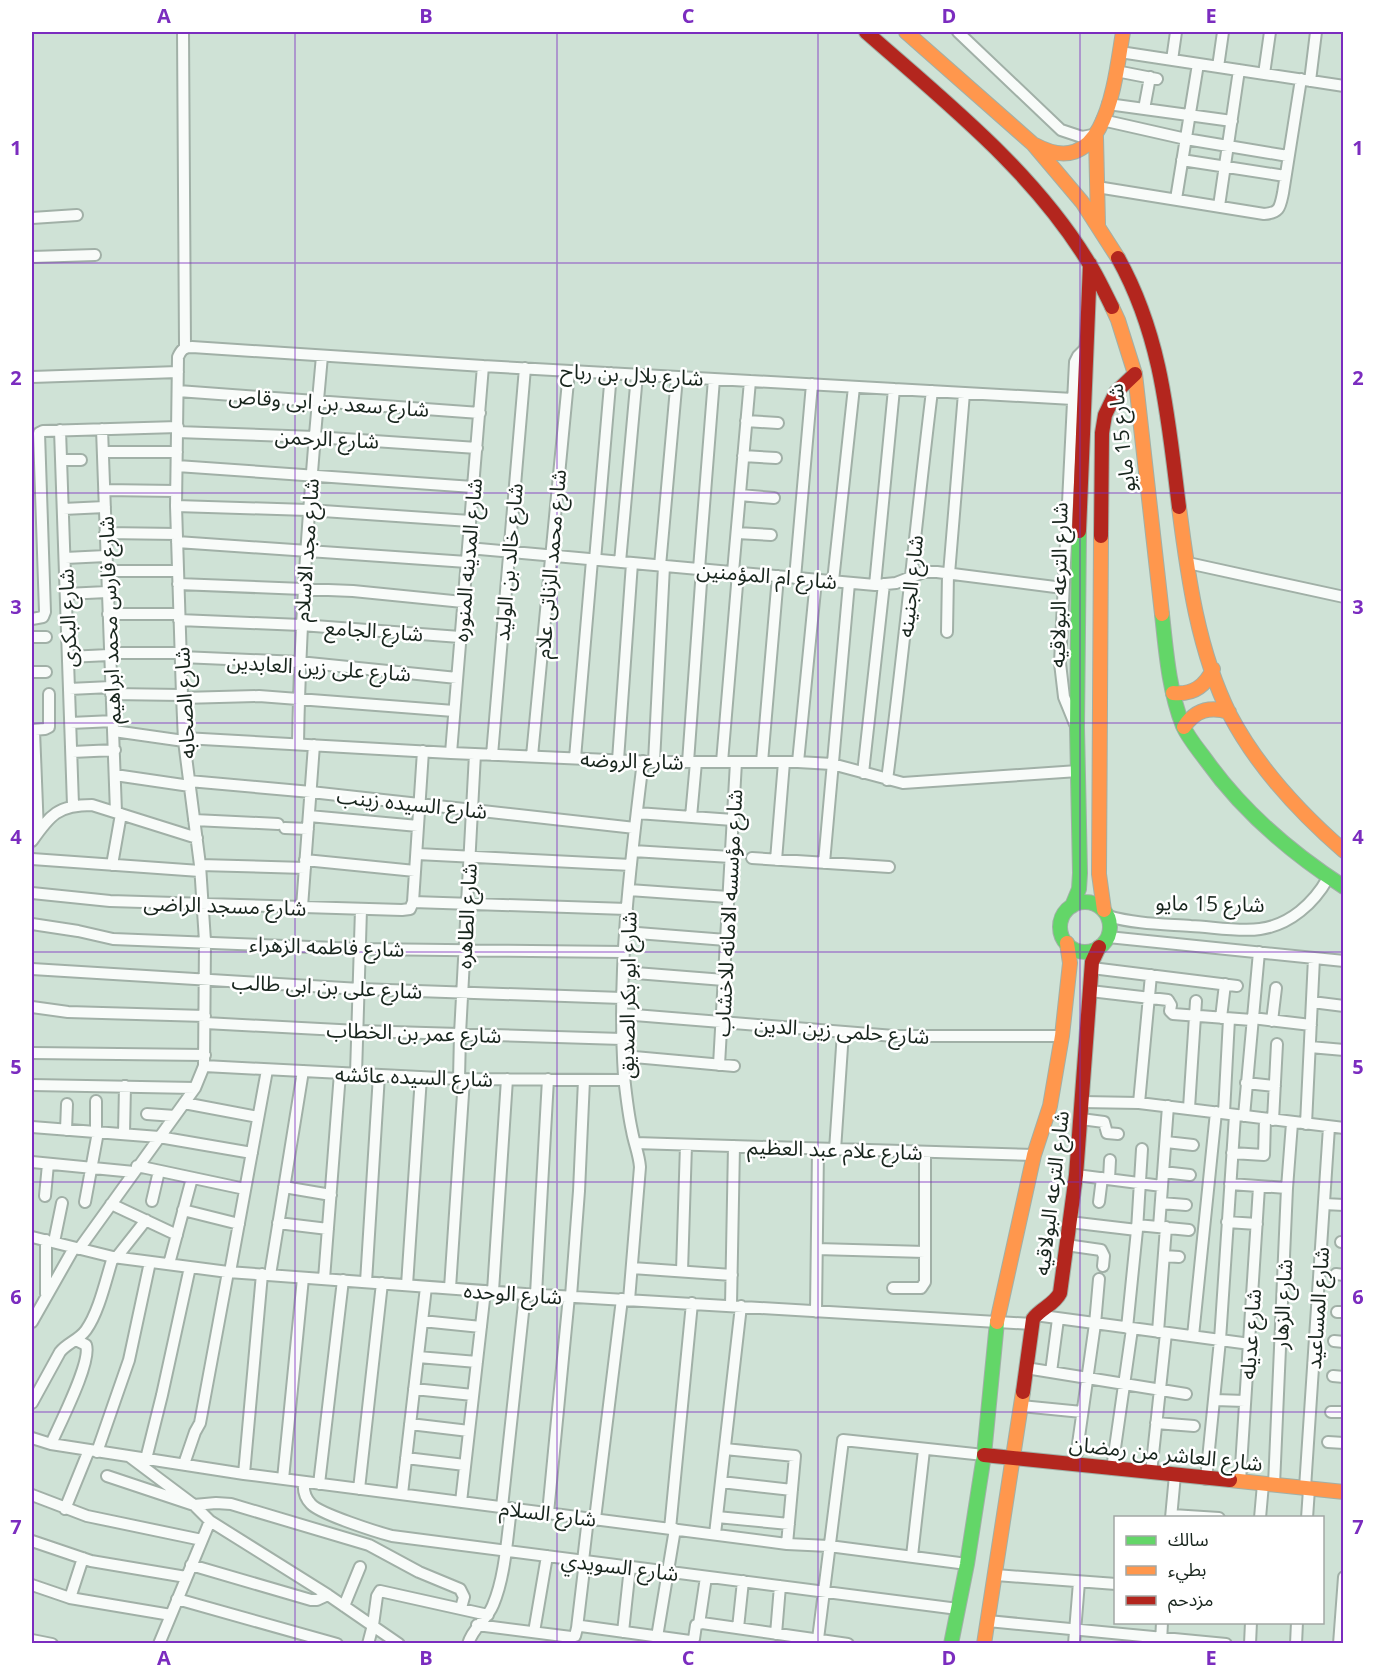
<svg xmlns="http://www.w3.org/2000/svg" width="1375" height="1675" viewBox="0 0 1375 1675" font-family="'Open Sans','Noto Sans Arabic',sans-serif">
<rect width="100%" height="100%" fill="#cfe2d6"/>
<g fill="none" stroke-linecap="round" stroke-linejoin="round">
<defs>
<path id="street" d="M 183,32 L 185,347
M 958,32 L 1061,130 L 1082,137 L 1097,134
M 1120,52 L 1344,86
M 1172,60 L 1176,32
M 1218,67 L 1223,32
M 1116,71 L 1157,79
M 1264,74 L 1270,32
M 1310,81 L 1316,32
M 1108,104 L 1232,121
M 1144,109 L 1150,77
M 1102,120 L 1186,139 L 1288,156
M 1182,160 L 1285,176
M 1097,187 L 1264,214 C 1280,213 1280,207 1283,193 L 1301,79
M 1176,199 L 1198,64
M 1219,206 L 1239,70
M 32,218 L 77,215
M 32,257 L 95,255
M 32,377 L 178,372
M 178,391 L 480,413
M 746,421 L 778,423
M 102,429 L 116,812
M 60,430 L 73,805
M 177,432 L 315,437 L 477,448
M 103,452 L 177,452
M 743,456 L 776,458
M 61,460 L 81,460
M 177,466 L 473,487
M 104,490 L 176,491
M 740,495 L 774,498
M 176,506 L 308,510 L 470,521
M 63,509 L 105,507
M 105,533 L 177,534
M 737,533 L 771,535
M 177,542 L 467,562
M 468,548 L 875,585 L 896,583 L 924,572 L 937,572 L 1063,588
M 65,558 L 106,556
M 595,560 L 611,373
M 620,562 L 637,375
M 1188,563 L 1344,597
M 660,566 L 677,377
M 699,569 L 714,379
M 107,571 L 177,571
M 733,572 L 750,381
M 949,574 L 964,393
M 795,578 L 812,384
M 833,581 L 854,387
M 178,584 L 353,591 L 463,602
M 875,585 L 894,389
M 66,594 L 107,592
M 108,614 L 179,614
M 32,619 L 43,617 L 45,612 L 39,433 L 43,431 L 178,427
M 179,620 L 301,625 L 460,637
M 947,632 L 948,574
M 32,637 L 46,637
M 109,653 L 181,653
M 68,657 L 109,655
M 181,657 L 299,662 L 457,678
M 32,672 L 46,672
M 69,689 L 111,687
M 111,694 L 182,695
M 182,698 L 259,696 L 454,711
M 70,723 L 114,721
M 1075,724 L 1064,697 L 1060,663 L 1075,362 L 1078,356 L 1086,348
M 32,730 L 45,729 L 49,727 L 49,694
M 34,730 L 38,832
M 114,731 L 184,741
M 184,738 L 451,753 L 654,762 L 798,762 L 832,764 L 903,783 L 1078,771
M 298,744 C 300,614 310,485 322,356
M 72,752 L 115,750
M 451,753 L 483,366
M 492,755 L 525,368
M 532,756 L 569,371
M 575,758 L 592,560
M 618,760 L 632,563
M 654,762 L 664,566
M 688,762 L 702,569
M 722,762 L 738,573
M 762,762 L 778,576
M 798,762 L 816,580
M 863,773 L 884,584
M 115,775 L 190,786
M 887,780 C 904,651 916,521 932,391
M 189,781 L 311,792 L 635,828
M 637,813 L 733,820
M 309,816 L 418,826
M 691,817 L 696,762
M 194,820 L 278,824
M 285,828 L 308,829
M 32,841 C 50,815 58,805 92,805 L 197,838
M 633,851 L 731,857
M 417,854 L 631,865
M 752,858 L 889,867
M 32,859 L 200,871
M 305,860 L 415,871
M 776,860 L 784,762
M 824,863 L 849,583
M 112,865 L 121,814
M 200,865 L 305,868
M 629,890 L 728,897
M 32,893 L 110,901 L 402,910 L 410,909 L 413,902 L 423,751
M 413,902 L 627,909
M 302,907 L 314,745
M 1108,916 C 1135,924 1163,924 1191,926 C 1212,927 1240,932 1260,929 C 1290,925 1314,903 1328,878
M 32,924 L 78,931 L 113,939 L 361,949 L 624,952
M 625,932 L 726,940
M 1108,937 L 1344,961
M 1092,968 L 1237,986
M 32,969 L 360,989 L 622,998
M 623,972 L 724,980
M 1090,991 L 1168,1000 L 1171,1005 L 1170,1011 L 1173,1014 L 1252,1020
M 1312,1002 L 1344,1006
M 32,1007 L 68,1012 L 205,1016
M 622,1014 L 894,1036 L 1062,1036
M 1221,1018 L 1225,984
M 1252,1018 L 1311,1025
M 1272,1021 L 1276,988
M 205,1023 L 358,1031 L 622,1039
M 1310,1047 L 1344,1050
M 32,1053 L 205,1055
M 623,1056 L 734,1066
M 719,1065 L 736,762
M 204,1066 L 459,1079 L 624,1080
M 356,1074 L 361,909
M 459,1079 L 460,1034 L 475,754
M 1246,1083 L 1275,1086
M 32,1085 L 195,1088
M 1082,1102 L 1139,1103 L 1344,1128
M 184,1103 L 258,1117
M 1139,1103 L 1151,975
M 1189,1108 L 1196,1001
M 1224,1113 L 1229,1019
M 147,1114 L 175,1116
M 1244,1116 L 1259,952
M 1081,1119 L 1104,1122 L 1107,1133 L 1118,1134
M 1273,1120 L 1277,1044
M 1306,1124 L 1314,958
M 32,1127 L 159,1137
M 66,1130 L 67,1104
M 96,1132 L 96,1101
M 124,1134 L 125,1086
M 159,1137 L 252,1153
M 1166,1142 L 1193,1145
M 635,1143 L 1034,1155
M 835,1150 L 843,1032
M 1232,1153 L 1264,1155 L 1265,1119
M 32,1162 L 134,1172
M 137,1166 L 245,1189
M 1163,1172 L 1190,1175
M 1076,1175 L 1162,1186
M 1109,1179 L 1110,1160
M 1230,1184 L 1287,1188
M 284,1187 L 331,1195
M 45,1196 L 48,1164
M 152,1201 L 159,1171
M 85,1202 L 98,1132
M 1099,1202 L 1102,1178
M 1161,1203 L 1186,1205
M 111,1204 L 177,1235
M 1324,1204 L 1344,1205
M 183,1210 L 239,1224
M 1069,1222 L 1137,1230
M 1227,1222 L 1257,1224
M 278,1223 L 328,1229
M 1137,1225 L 1189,1230
M 1159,1227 L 1168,1106
M 32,1237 L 113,1257 L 228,1272 L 525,1294 L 1032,1324
M 46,1240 L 46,1294
M 54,1242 L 62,1203
M 1341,1242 L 1344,1242
M 1066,1245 L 1101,1250 L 1104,1256 L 1103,1266
M 79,1249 L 195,1088 L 204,1066 L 205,941 L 200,865 L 184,741 L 182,695 L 176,506 L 178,357 C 181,350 184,347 192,347 L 483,366 L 1073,399
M 817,1249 L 925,1252
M 1164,1256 L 1179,1257
M 116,1258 L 146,1220
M 169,1264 L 192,1178
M 632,1268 L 732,1275
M 682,1271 L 686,1145
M 230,1272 L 267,1070
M 1336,1274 L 1344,1275
M 270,1275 L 303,1071
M 324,1279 L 340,1073
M 366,1282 L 379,1075
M 407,1285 L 421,1077
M 450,1288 L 464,1079
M 893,1288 L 921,1288 L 925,1282 L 925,1152
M 493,1291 L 507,1079
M 536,1294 L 548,1079
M 571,1296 L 579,1191 L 584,1080
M 629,1300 L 640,1167 C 639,1154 634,1143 632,1131 C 628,1113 626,1094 624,1076 C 617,971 630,865 643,761
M 731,1305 L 734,1146
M 816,1312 L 818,1149
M 1337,1312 L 1344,1312
M 1035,1315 L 1250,1344
M 422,1321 L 481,1327
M 32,1322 L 74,1248
M 1127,1328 L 1137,1230 L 1142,1149
M 1158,1332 L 1166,1227
M 1193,1336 L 1216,1112
M 1334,1341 L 1344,1342
M 418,1357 L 477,1362
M 1026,1368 L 1186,1394
M 1051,1372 L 1058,1319
M 1333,1376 L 1344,1377
M 414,1389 L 473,1395
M 1215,1400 L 1245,1401
M 32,1403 L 60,1352 C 67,1343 79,1340 86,1330 C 99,1312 106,1279 113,1257
M 1021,1406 L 1082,1412
M 1331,1412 L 1344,1412
M 1156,1423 L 1194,1426
M 410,1424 L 469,1431
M 32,1438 L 51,1444 L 244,1474 L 787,1544 L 829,1546 L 967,1564
M 1328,1442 L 1344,1443
M 51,1444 C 59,1425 92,1362 86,1345 L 76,1340
M 725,1449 L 795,1456 L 787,1544
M 97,1452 L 129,1360 L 150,1262
M 130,1457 L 194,1505 L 210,1521 L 328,1595 L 399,1644
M 406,1458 L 465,1465
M 146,1459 L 162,1395 L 190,1267
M 184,1464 L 195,1432 L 200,1423 L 228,1272
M 1075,1465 L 1095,1324 L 1099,1279
M 1112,1469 L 1132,1329
M 1151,1473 L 1166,1333
M 244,1474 L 262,1274
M 107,1476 L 194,1505 L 216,1503 L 231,1504 L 369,1545 L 419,1572 L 460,1589 L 464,1597 L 461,1608
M 283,1479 L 303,1278
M 1206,1479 L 1220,1340 L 1235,1115
M 304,1482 C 303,1491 305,1498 311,1504 C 320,1514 377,1532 392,1536 L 958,1609
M 721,1482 L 792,1490
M 1240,1482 L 1259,1187
M 319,1484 L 343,1280
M 1274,1485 L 1287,1188 L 1292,1123
M 1305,1488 L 1329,1127
M 359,1489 L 382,1283
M 402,1494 L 426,1287
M 32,1495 L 87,1516 L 202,1540
M 461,1502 L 485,1291
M 502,1507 L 525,1294
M 65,1509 L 89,1450
M 548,1513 L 569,1296
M 1172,1515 L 1219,1518
M 717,1517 L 789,1524
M 1171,1518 L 1175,1475
M 1260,1518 L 1263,1484
M 1307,1518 L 1309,1489
M 595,1519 L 622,1299
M 670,1529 L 692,1303
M 715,1534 L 741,1306
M 32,1541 L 91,1561 L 186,1577
M 912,1556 L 924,1450
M 583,1561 L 588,1518
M 191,1565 L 311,1600 L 317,1600 L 328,1595
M 996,1575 L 1116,1584
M 32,1585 L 70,1598 L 171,1615
M 70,1598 L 83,1558
M 177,1599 L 337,1644
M 344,1606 L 360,1567
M 988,1621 L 1226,1644
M 699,1624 L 706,1577
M 477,1625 L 571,1637 L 575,1636 L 577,1628 L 581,1626 L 690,1641 L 694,1639 L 696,1625 L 702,1623 L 848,1644
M 577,1628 L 585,1561
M 738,1628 L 743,1581
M 534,1632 L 547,1556
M 623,1632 L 630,1567
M 776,1634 L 780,1586
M 657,1637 L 675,1529
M 818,1639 L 843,1440 L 984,1455
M 32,1640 L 52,1644
M 1161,1643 L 1162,1622
M 159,1644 L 210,1521
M 368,1644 L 373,1625 L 377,1596 L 380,1591 L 488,1615
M 468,1644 C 473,1627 487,1620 493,1605 C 505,1577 507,1539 511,1508
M 1074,1644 L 1079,1582
M 1250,1644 L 1251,1622
M 1296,1644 L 1297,1622
M 1339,1644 L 1344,1577"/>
<path id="fast" d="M 1162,614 C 1166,651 1169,691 1183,726 C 1189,739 1198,749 1206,760 C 1243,812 1290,852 1344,887
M1060 927a25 25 0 1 1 50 0a25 25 0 1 1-50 0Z
M 1072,906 L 1079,889 L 1080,873 L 1077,727 L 1079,531
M 951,1644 L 967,1564 L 984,1455 L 997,1322"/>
<path id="slow" d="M 906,32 L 1033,144 L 1082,202 L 1118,258
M 1096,137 L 1098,224
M 1035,145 C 1107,184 1115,78 1123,32
M 1112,307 L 1118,320 L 1135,374 L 1162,614
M 1179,507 C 1188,577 1198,651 1230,715 C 1258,768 1299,812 1344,851
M 1101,536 L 1099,874 L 1104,910
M 1173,693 C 1192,695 1205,687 1213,669
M 1184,727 C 1195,710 1210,706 1229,712
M 997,1322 L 1034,1155 L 1050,1106 L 1062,1036 L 1070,963 L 1067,943
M 1230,1480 L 1344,1492
M 984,1644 L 1023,1392"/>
<path id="jam" d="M 866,32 C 948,104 1038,175 1093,270 C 1100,282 1106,295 1112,307
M 1118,258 C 1162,337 1168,419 1179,507
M 1079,531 L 1090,264
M 1101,536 L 1102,433 L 1105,415 L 1116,392 L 1135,374
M 1023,1392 L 1033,1319 C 1041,1308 1054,1305 1060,1293 L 1076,1175 L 1092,962 L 1099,947
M 984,1455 L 1230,1480"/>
</defs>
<use href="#street" stroke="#a1b0a7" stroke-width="14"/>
<use href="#fast" stroke="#a1b0a7" stroke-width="16"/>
<use href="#slow" stroke="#a1b0a7" stroke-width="16"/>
<use href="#jam" stroke="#a1b0a7" stroke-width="16"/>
<use href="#street" stroke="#f8fbf9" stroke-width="10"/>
<use href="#fast" stroke="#63d668" stroke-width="14"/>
<use href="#slow" stroke="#ff974d" stroke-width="14"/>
<use href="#jam" stroke="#b3261e" stroke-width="14"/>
</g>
<path fill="none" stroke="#7b2cbf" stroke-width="1.5" stroke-opacity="0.55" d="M 295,32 L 295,1644M 557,32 L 557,1644M 818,32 L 818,1644M 1080,32 L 1080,1644M 32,263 L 1344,263M 32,493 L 1344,493M 32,723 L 1344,723M 32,952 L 1344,952M 32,1182 L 1344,1182M 32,1412 L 1344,1412"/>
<g text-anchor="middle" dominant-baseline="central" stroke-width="5" stroke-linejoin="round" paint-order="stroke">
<g font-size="21" fill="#18251d" stroke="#fff">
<text transform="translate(632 374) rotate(3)">شارع بلال بن رباح</text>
<text transform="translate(329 402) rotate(4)">شارع سعد بن ابى وقاص</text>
<text transform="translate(327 438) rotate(3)">شارع الرحمن</text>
<text transform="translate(1121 438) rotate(-97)">شارع 15 مايو</text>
<text transform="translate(306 550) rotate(-86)">شارع مجد الاسلام</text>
<text transform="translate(467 560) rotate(-85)">شارع المدينه المنوره</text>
<text transform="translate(508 562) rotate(-85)">شارع خالد بن الوليد</text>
<text transform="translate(550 564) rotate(-85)">شارع محمد الزناتى علام</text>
<text transform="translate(767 575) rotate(5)">شارع ام المؤمنين</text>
<text transform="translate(1058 585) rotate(-89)">شارع الترعه البولاقيه</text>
<text transform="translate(910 586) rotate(-84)">شارع الجنينه</text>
<text transform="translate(67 618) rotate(-92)">شارع البكرى</text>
<text transform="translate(109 620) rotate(-92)">شارع فارس محمد ابراهيم</text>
<text transform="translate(374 630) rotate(4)">شارع الجامع</text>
<text transform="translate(319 667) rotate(4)">شارع على زين العابدين</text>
<text transform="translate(184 703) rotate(-93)">شارع الصحابه</text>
<text transform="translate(632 760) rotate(2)">شارع الروضه</text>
<text transform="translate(412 803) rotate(6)">شارع السيده زينب</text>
<text transform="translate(1210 903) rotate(1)">شارع 15 مايو</text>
<text transform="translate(225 905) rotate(2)">شارع مسجد الراضى</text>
<text transform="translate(728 913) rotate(-87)">شارع مؤسسه الامانه للاخشاب</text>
<text transform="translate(466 916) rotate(-87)">شارع الطاهره</text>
<text transform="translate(327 946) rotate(2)">شارع فاطمه الزهراء</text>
<text transform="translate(327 986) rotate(3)">شارع على بن ابى طالب</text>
<text transform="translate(627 995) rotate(-89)">شارع ابو بكر الصديق</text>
<text transform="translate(842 1030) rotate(4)">شارع حلمى زين الدين</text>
<text transform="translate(414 1032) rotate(2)">شارع عمر بن الخطاب</text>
<text transform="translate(414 1076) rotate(2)">شارع السيده عائشه</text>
<text transform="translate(835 1149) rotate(2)">شارع علام عبد العظيم</text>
<text transform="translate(1051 1193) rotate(-83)">شارع الترعه البولاقيه</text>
<text transform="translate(513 1293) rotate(4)">شارع الوحده</text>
<text transform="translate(1282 1304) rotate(-87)">شارع الزهار</text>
<text transform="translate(1317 1308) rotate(-86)">شارع المساعيد</text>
<text transform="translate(1250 1334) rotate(-86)">شارع عديله</text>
<text transform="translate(1166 1453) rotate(6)">شارع العاشر من رمضان</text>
<text transform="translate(548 1513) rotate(7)">شارع السلام</text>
<text transform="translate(620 1566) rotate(7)">شارع السويدي</text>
</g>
</g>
<rect width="1375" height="1675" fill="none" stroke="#ffffff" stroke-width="66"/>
<rect x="1114" y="1516" width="210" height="108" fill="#ffffff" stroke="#a3a8a5" stroke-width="1.5"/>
<rect x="1126" y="1536" width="30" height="9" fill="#63d668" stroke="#a3a8a5" stroke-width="1.5"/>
<text x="1168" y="1546" font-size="18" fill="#18251d">سالك</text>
<rect x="1126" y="1566" width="30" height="9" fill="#ff974d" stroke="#a3a8a5" stroke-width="1.5"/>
<text x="1168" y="1576" font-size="18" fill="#18251d">بطيء</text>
<rect x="1126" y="1596" width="30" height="9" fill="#b3261e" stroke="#a3a8a5" stroke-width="1.5"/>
<text x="1168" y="1606" font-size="18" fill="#18251d">مزدحم</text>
<rect x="33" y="33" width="1309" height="1609" fill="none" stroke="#7b2cbf" stroke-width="2"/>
<g font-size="20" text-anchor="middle" font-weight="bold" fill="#7b2cbf">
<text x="164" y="23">A</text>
<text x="426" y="23">B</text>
<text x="688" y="23">C</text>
<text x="949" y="23">D</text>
<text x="1211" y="23">E</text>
<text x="16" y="155">1</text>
<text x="1358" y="155">1</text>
<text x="16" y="385">2</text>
<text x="1358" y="385">2</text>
<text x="16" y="614">3</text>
<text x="1358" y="614">3</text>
<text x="16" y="844">4</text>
<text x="1358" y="844">4</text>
<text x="16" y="1074">5</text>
<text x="1358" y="1074">5</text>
<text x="16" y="1304">6</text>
<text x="1358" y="1304">6</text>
<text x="16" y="1534">7</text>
<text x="1358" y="1534">7</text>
<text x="164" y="1665">A</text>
<text x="426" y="1665">B</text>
<text x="688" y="1665">C</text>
<text x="949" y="1665">D</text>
<text x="1211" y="1665">E</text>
</g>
</svg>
